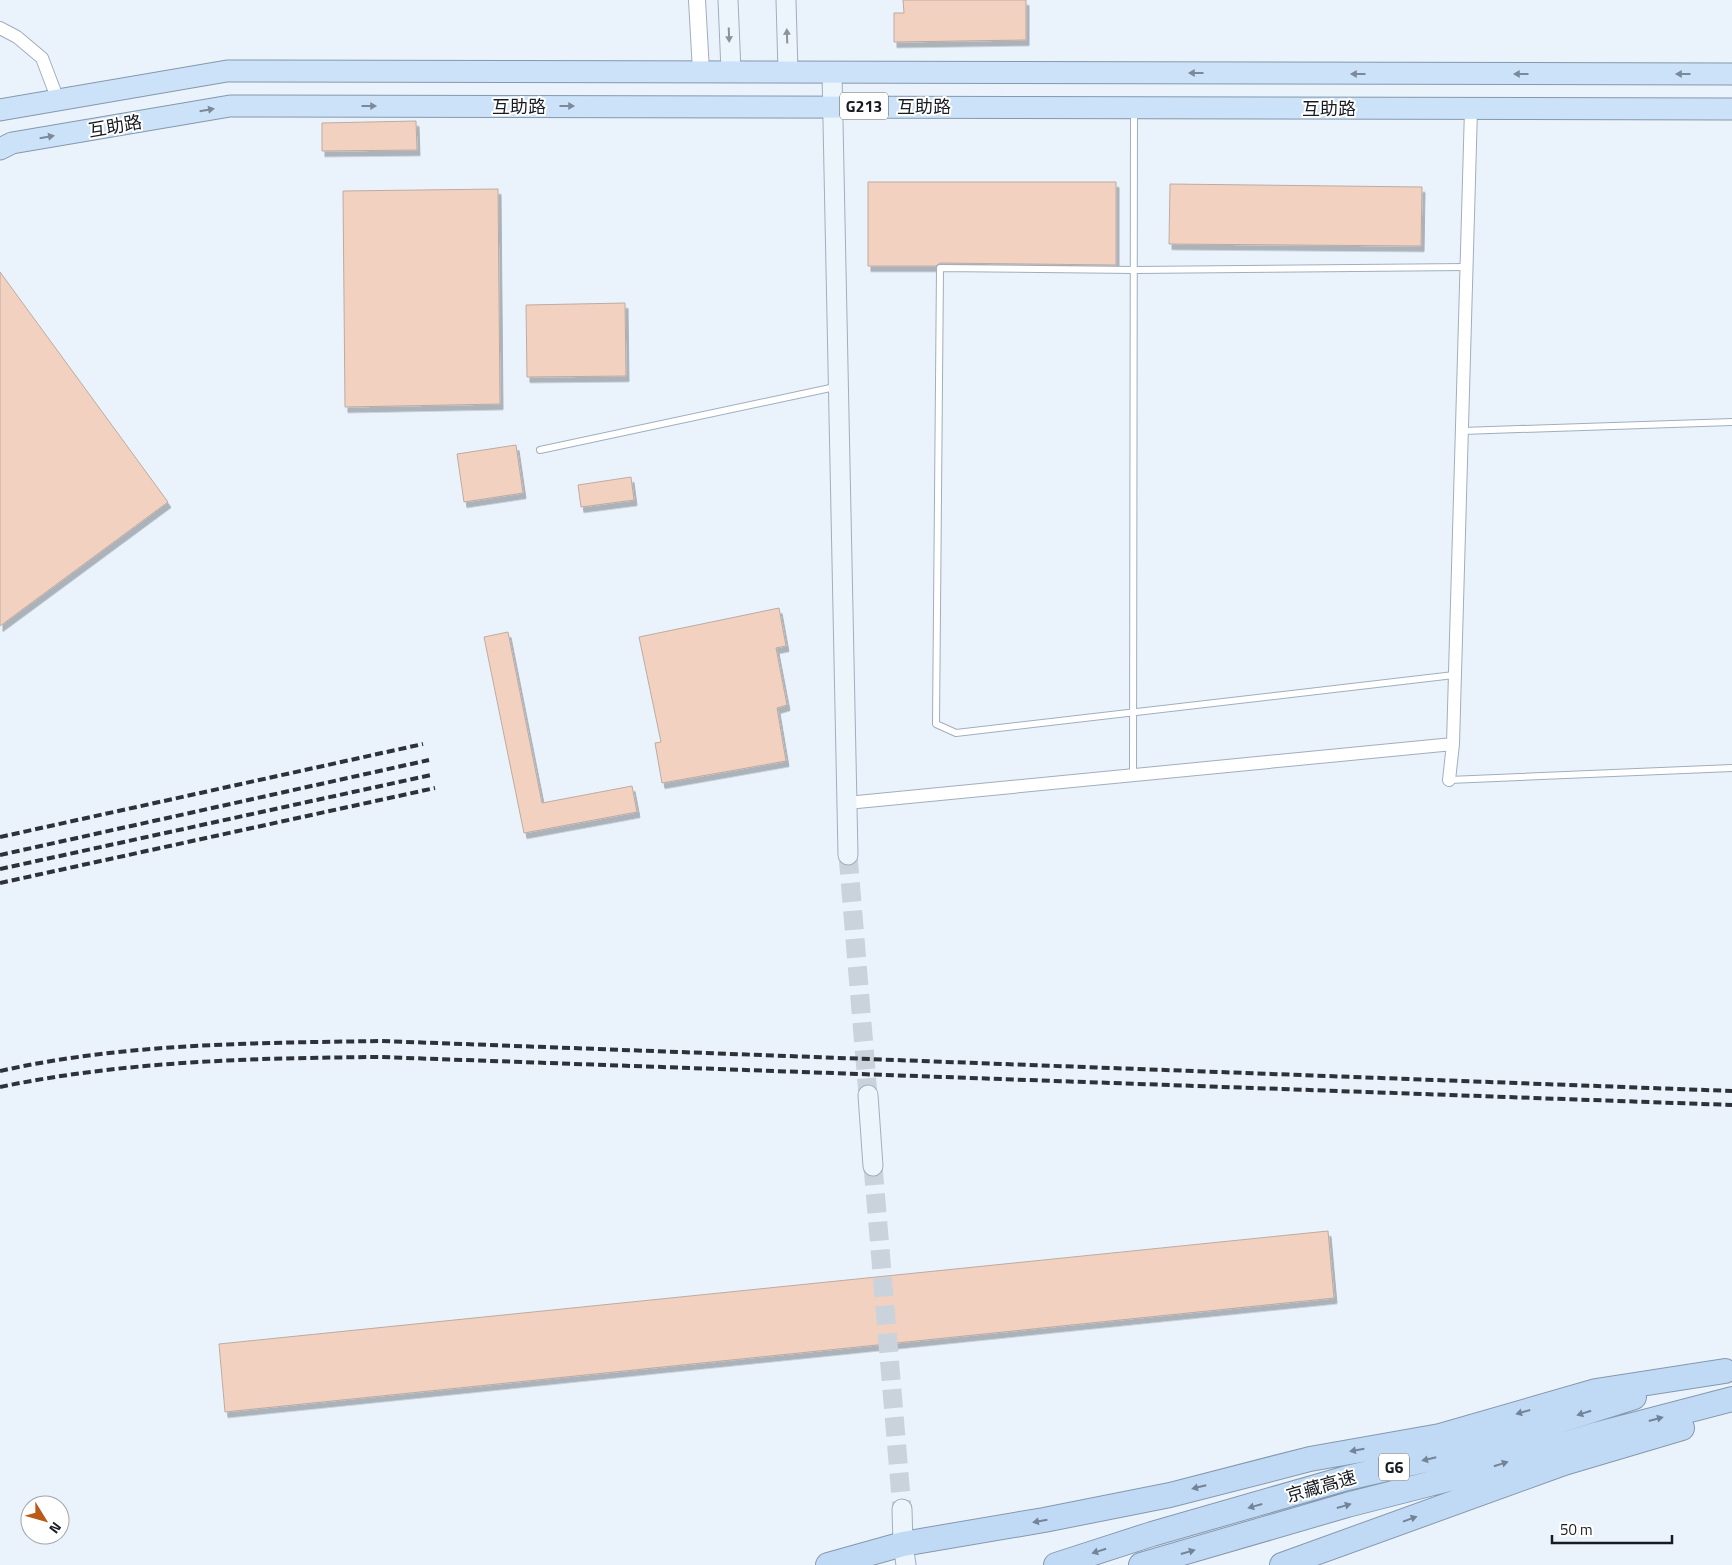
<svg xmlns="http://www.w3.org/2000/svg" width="1732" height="1565" viewBox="0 0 1732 1565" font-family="'Titillium Web','Noto Sans SC',sans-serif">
<defs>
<filter id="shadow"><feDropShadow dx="3" dy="5.5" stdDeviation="0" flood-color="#0004"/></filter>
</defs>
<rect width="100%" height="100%" fill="#eaf3fc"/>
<path fill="#f3d1c0" stroke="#bdaba1" filter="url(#shadow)" d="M 903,0 L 1026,0 L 1026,40 L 894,42 L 894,13 L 904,13 Z
M 416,121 L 417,150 L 322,151 L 322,123 Z
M 868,182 L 1116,182 L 1116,265 L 940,263 L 936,266 L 868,266 Z
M 1170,184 L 1422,187 L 1421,246 L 1169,244 Z
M 498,189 L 500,404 L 345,407 L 343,191 Z
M 0,272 L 168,502 L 0,626 Z
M 625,303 L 626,376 L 527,377 L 526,305 Z
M 516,445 L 523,493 L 464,502 L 457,454 Z
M 631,477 L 634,500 L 581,507 L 578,485 Z
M 779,608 L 786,646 L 776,648 L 787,705 L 777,708 L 786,761 L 662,783 L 655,743 L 661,742 L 639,637 Z
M 508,632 L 542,803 L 632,786 L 637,812 L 524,833 L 484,637 Z
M 1328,1231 L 1334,1298 L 225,1412 L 219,1344 Z"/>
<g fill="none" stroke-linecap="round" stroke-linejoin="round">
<path stroke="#cad3db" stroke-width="19" stroke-dasharray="19 9" stroke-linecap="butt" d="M 848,855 L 868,1095
M 873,1166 L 902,1509"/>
<defs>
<path id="service" d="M 1462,431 L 1732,422
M 540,450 L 835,387
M 1454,675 L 956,733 L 936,724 L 940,268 L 1135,270 L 1467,267
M 1133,775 L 1134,111
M 1449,780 L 1732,768"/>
<path id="minor" d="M 0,28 L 17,37 L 42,58 L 58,100
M 1449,780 L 1453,744 L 1471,109
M 847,803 L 1453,744"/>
<path id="tertiary" d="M 697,0 L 701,71"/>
<path id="secondary" d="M 728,0 L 731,71
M 786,0 L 788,72
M 832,73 L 848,855
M 868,1095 L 873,1166
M 902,1509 L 903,1544 L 906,1565"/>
<path id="trunk" d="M 0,110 L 227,71 L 1732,74
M 0,149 L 12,143 L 230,106 L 1732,109"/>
<path id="motorway" d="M 828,1565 L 903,1544 L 1044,1520 L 1170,1495 L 1310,1459 L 1440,1436 L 1596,1391 L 1725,1371
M 1056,1565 L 1152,1534 L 1347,1478 L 1464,1451 L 1634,1397
M 1141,1565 L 1347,1505 L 1472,1473 L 1598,1434 L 1732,1399
M 1282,1565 L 1564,1463 L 1682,1428"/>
</defs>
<use href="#service" stroke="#a1aebd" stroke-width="8"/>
<use href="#minor" stroke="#a1aebd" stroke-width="14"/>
<use href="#tertiary" stroke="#a1aebd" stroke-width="18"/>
<use href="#secondary" stroke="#a1aebd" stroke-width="21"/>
<use href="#trunk" stroke="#8598ac" stroke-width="23"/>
<use href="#motorway" stroke="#8598ac" stroke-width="26"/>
<use href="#service" stroke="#fff" stroke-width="6"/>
<use href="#minor" stroke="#fff" stroke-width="12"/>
<use href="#tertiary" stroke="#fff" stroke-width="16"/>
<use href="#secondary" stroke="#ecf4fc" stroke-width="19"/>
<use href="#trunk" stroke="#cce2f8" stroke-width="21"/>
<use href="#motorway" stroke="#c0daf6" stroke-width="24"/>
<path stroke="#2d3238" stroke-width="4" stroke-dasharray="8 4" stroke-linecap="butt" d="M 0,837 L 423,744
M 0,855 L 429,760
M 0,869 L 431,775
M 0,883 L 435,788
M 0,1071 C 125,1043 255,1043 382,1041 L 1732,1091
M 0,1087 C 124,1061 254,1058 380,1057 L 1732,1105"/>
</g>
<defs><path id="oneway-solid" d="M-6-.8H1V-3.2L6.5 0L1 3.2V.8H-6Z" transform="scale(1.25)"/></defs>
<g fill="#8d939a">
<use href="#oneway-solid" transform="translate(729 35) rotate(88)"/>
<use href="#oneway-solid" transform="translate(787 36) rotate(-92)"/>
</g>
<g fill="#7b8998">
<use href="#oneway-solid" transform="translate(1196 73) rotate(-180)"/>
<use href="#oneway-solid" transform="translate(1358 74) rotate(-180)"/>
<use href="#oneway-solid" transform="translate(1521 74) rotate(-180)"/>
<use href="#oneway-solid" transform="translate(1683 74) rotate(-180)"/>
<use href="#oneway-solid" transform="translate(369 106)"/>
<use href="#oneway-solid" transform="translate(567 106)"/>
<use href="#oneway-solid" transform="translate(207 110) rotate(-10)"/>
<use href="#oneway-solid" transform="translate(47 137) rotate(-10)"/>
</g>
<g fill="#748497">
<use href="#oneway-solid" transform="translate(1523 1412) rotate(164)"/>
<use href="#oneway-solid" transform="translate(1584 1413) rotate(162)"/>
<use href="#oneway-solid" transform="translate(1656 1419) rotate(-15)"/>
<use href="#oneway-solid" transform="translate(1357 1450) rotate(170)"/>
<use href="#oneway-solid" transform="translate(1429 1459) rotate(167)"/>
<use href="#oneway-solid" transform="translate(1501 1464) rotate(-17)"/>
<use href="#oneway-solid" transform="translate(1199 1487) rotate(166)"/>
<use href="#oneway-solid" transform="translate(1255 1506) rotate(164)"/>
<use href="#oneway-solid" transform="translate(1344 1506) rotate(-16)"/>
<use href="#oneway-solid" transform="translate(1410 1519) rotate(-20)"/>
<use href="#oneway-solid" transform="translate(1040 1521) rotate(170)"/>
<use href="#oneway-solid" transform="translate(1099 1551) rotate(162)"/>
<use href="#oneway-solid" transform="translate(1188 1552) rotate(-16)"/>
</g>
<g text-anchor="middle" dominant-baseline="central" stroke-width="4" stroke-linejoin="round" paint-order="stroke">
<g fill="#fff" stroke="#5d6064" stroke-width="1">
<rect x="840" y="92.5" width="48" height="27" rx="4"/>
<rect x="1379" y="1453.5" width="30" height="27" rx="4"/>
</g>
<g font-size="16" font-weight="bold" fill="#181c22">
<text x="864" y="106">G213</text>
<text x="1394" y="1467">G6</text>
</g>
<g font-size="18" fill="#181c22" stroke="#fff">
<text x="519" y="106">互助路</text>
<text x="924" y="106">互助路</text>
<text x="1329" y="108">互助路</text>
<text transform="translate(115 126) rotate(-10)">互助路</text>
<text transform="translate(1321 1486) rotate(-16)">京藏高速</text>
</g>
</g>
<g transform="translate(45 1520) rotate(127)"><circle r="24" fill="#ffffff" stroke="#a3a4a7"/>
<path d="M0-4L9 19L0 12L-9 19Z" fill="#ba5a18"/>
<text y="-8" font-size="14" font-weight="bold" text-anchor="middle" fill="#181c22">N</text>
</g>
<path d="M1552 1535v8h120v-8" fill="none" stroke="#181c22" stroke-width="2.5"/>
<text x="1560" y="1535" font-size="15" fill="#181c22" stroke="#ffffff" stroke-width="4" paint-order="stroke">50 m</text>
</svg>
